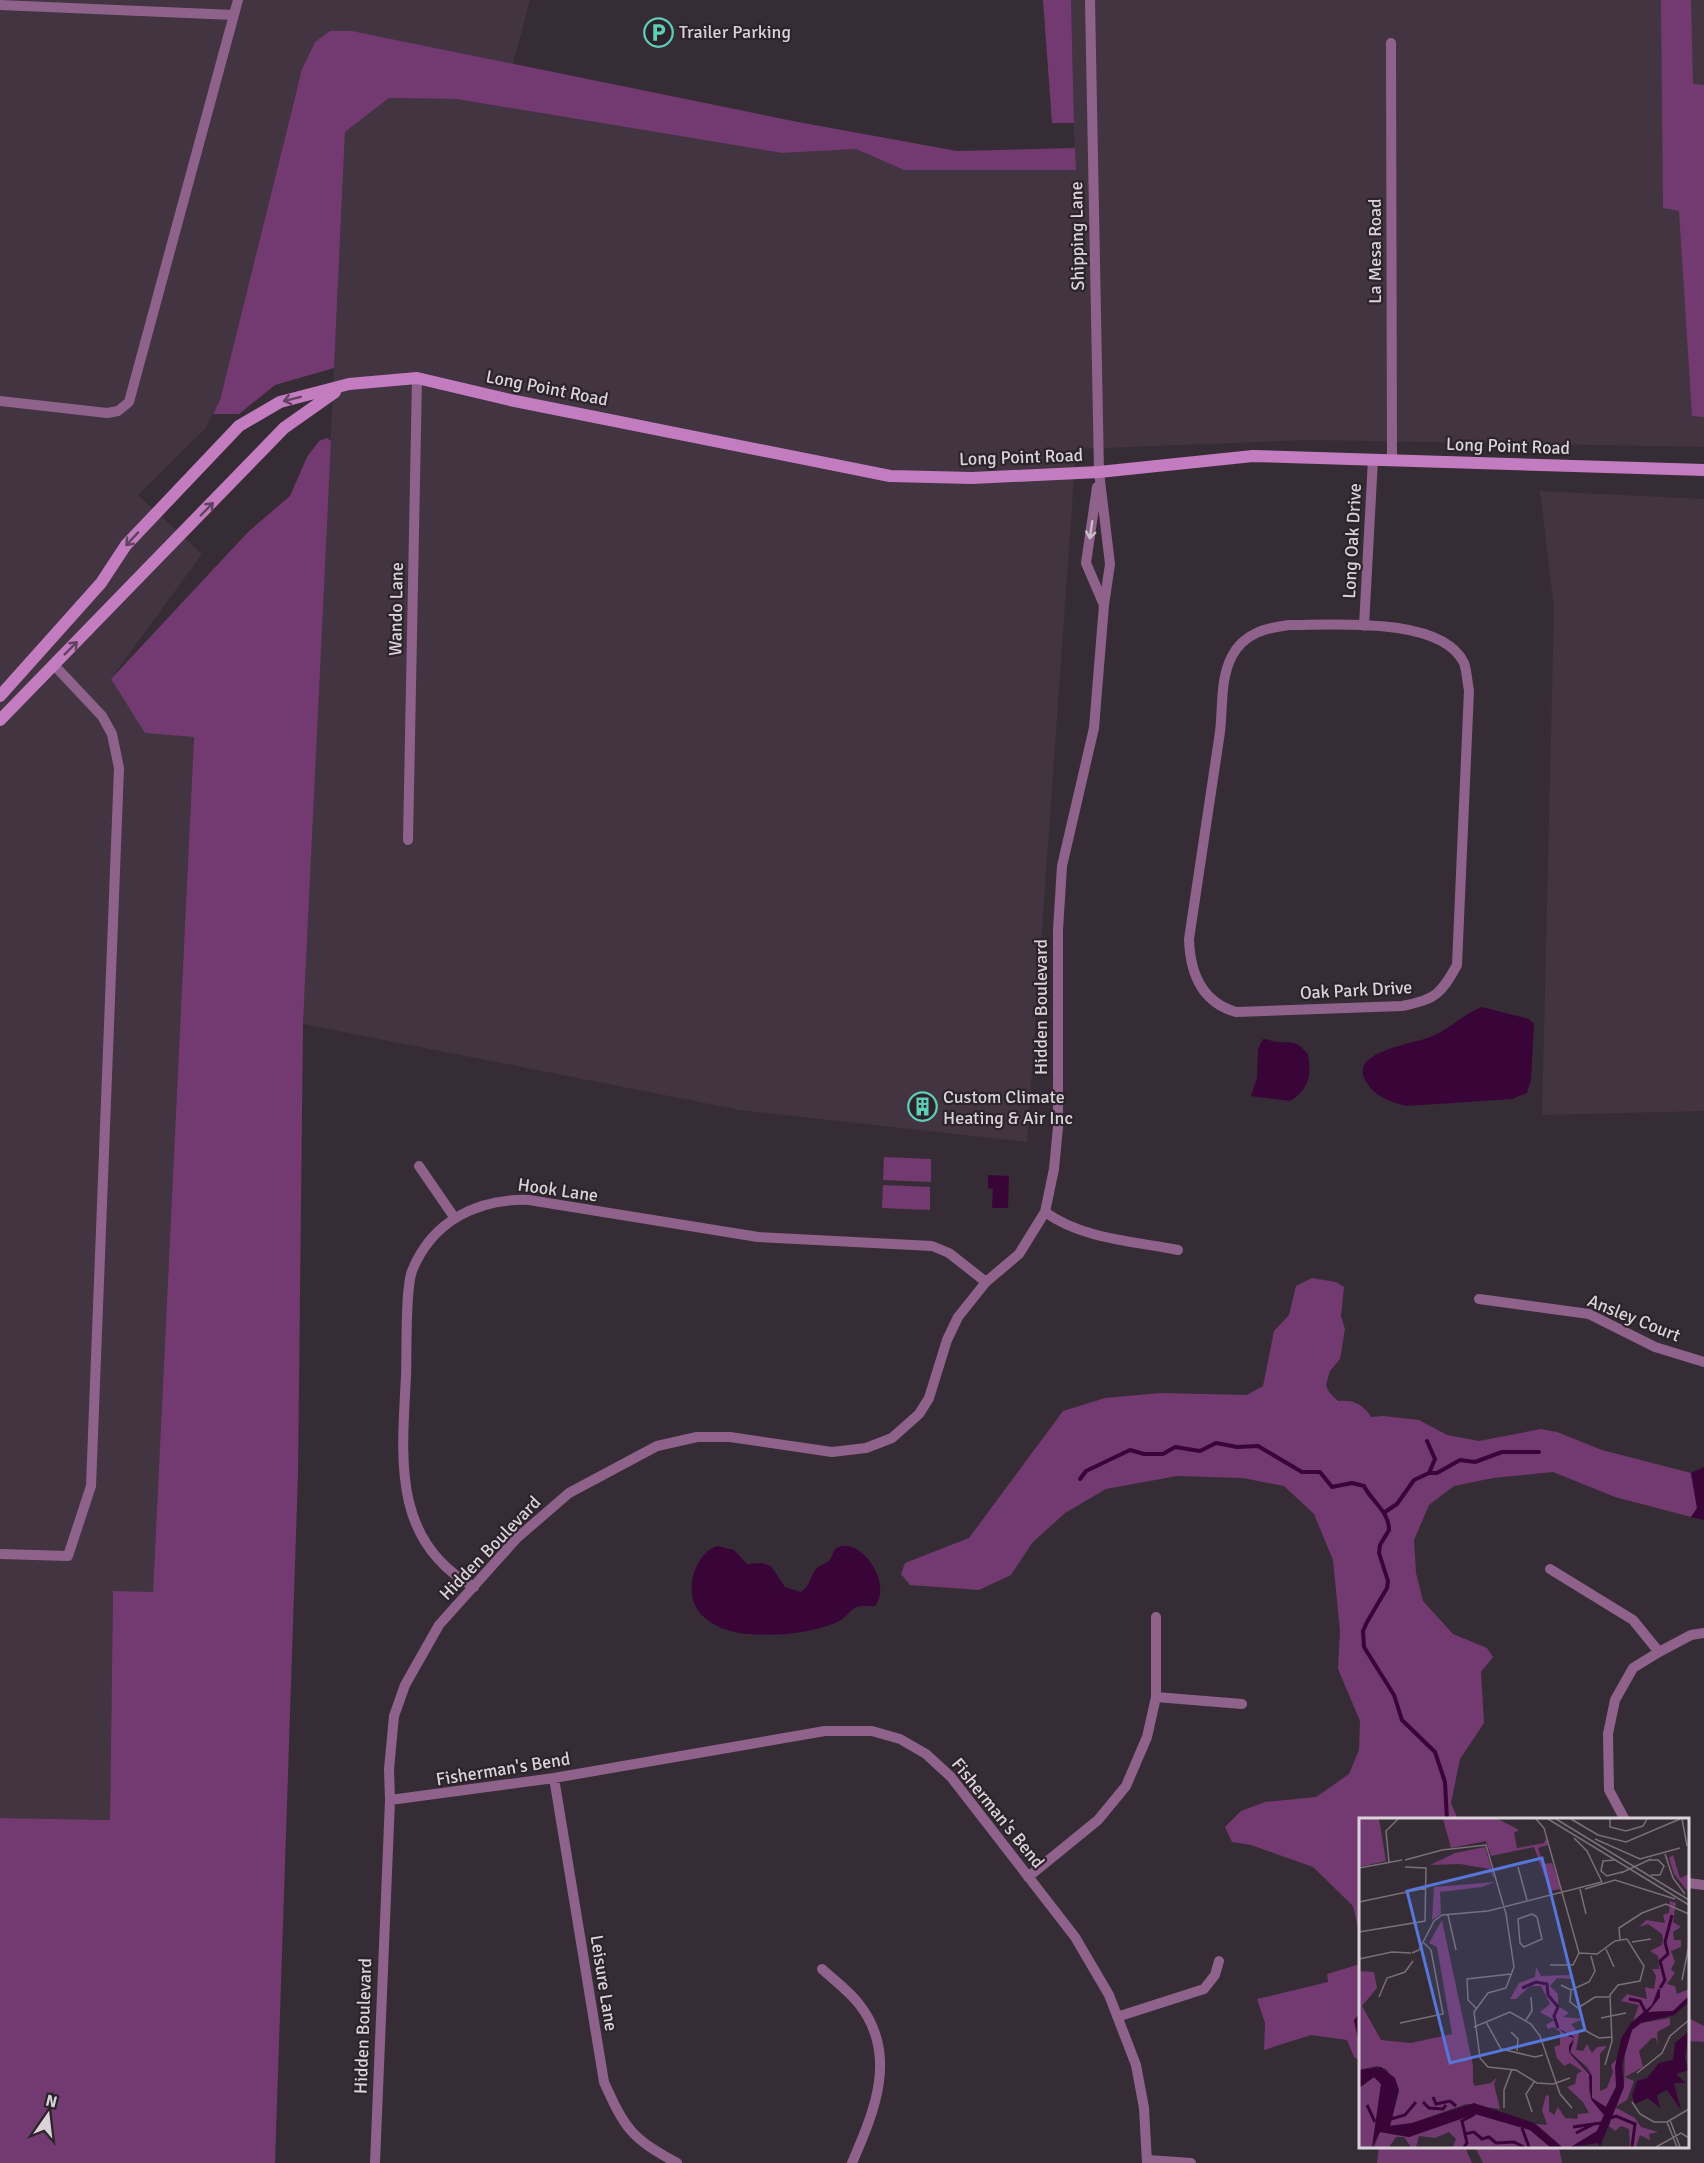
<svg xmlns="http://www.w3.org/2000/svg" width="1704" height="2163" viewBox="0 0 1704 2163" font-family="Signika,sans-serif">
<rect width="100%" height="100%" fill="#362c35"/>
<path fill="#423441" d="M 0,0 L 530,0 L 513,64 L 352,31 L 315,42 L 302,69 L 220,400 L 205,429 L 138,495 L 202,554 L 111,679 L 194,736 L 153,1592 L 113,1592 L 110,1820 L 0,1818 Z
M 1071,0 L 1704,0 L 1704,447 L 1310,440 L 1076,449 L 1027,1142 L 740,1110 L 303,1024 L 345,132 L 389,98 L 456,99 L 782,153 L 856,149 L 904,170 L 1075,170 Z
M 1540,491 L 1704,499 L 1704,1111 L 1542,1115 L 1554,608 Z"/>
<path fill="#723a70" d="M 1043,0 L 1071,0 L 1074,123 L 1052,123 Z
M 1661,0 L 1691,0 L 1693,84 L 1704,85 L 1704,417 L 1692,416 L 1679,211 L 1663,208 Z
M 330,31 L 352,31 L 798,122 L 957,151 L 1075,148 L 1076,170 L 904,170 L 856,149 L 782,153 L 456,99 L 389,98 L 345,132 L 334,368 L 275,385 L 239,414 L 213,414 L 220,400 L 302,69 L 315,42 Z
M 327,438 L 331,441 L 303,1024 L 298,1474 L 275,2163 L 0,2163 L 0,1818 L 110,1820 L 113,1591 L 153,1592 L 194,737 L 145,733 L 111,679 L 248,532 L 290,496 L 307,457 L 319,441 Z
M 884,1157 L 931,1159 L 931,1182 L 883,1180 Z
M 883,1185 L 930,1187 L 930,1210 L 882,1208 Z
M 1312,1278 L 1336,1282 L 1344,1287 L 1341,1316 L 1345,1329 L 1340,1359 L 1330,1371 L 1326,1385 L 1329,1392 L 1338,1401 C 1354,1400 1363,1404 1371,1417 L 1383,1416 L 1419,1420 L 1447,1435 L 1479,1441 L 1541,1429 L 1557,1432 L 1602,1450 L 1691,1473 L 1697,1508 L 1691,1517 L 1615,1497 L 1553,1472 L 1493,1478 L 1454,1486 L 1429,1505 L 1414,1540 L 1416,1573 L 1423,1601 L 1453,1634 L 1487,1648 L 1493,1657 L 1481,1672 L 1484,1723 L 1460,1759 L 1451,1803 L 1458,1819 L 1360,1820 L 1360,1936 L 1353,1906 L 1313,1867 L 1251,1845 L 1232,1842 L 1225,1827 L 1241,1811 L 1265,1802 L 1316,1797 L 1349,1774 L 1359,1750 L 1360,1721 L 1338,1669 L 1340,1631 L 1333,1560 L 1314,1514 L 1284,1486 L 1243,1478 L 1177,1476 L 1106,1489 L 1065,1513 L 1032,1543 L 1011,1575 L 979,1590 L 910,1585 L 901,1574 L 905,1563 L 969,1538 L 1063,1411 L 1105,1398 L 1160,1393 L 1247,1395 L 1263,1386 L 1274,1331 L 1289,1315 L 1296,1286 Z
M 1360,1964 L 1360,2061 L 1354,2057 L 1347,2040 L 1311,2035 L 1264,2050 L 1265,2023 L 1257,1999 L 1328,1982 L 1327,1974 Z
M 1688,2018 L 1704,2026 L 1704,2042 L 1688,2041 Z
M 1379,2146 L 1465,2147 L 1472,2163 L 1377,2163 Z
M 1475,2147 L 1559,2147 L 1562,2163 L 1483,2163 Z"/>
<path fill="#390538" d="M 1482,1007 L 1529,1019 L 1534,1024 L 1531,1079 L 1527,1093 L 1512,1099 L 1407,1106 C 1390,1102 1373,1096 1365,1080 C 1350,1051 1414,1044 1430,1037 C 1449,1030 1463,1014 1482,1007 Z
M 1263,1039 C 1269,1039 1272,1042 1278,1042 C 1294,1043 1295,1040 1308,1054 C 1312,1074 1309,1090 1290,1101 L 1251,1096 L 1257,1078 L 1258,1049 Z
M 988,1175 L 1009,1176 L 1008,1208 L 992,1208 L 993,1189 L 988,1188 Z
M 1704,1467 L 1704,1520 L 1691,1517 L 1697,1508 L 1691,1473 Z
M 717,1546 L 734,1550 L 747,1564 L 762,1563 L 771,1566 L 785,1587 L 801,1592 C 811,1585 809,1578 816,1569 C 820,1564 828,1564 831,1558 C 833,1554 833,1549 839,1547 C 861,1538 893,1583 875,1606 C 869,1607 863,1604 857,1607 C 849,1610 845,1620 835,1623 C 807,1634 779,1636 749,1634 C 731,1633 712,1627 700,1613 C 683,1593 694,1554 717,1546 Z"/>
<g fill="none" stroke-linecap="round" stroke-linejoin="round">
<path stroke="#390538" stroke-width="4" d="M 1427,1441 L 1435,1459 L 1429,1473
M 1080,1479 L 1086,1471 L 1130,1450 L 1144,1454 L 1163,1454 L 1175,1447 L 1200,1451 L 1216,1443 L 1237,1447 L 1258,1446 L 1302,1472 L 1320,1472 L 1332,1487 L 1352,1483 L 1364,1486 C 1372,1502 1389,1511 1389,1530 L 1380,1545 L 1379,1553 L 1388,1581 L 1387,1588 L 1367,1622 L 1363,1631 L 1364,1647 L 1394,1695 L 1402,1720 L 1435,1752 L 1445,1782 L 1447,1820
M 1385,1512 L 1397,1504 L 1414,1480 L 1429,1473 L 1437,1473 L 1460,1460 L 1475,1462 L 1502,1452 L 1539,1452
M 1360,2016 L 1356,2021 L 1360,2038"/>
<path stroke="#8f628c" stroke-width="10" d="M 0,5 L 234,15
M 1391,43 L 1392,459
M 0,401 L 107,413 L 118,411 L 129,402 L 238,0
M 1097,487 L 1086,563 L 1104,605
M 1289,625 C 1333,625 1442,616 1464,663 C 1467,671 1467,682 1469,690 L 1457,965 C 1441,994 1435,1000 1402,1006 L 1236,1012 C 1201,1002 1190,972 1189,939 C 1199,870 1210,801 1220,732 C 1223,706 1220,679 1232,656 C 1244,633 1266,628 1289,625 Z
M 1364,626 L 1373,459
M 408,840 L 417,378
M 419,1166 L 454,1217
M 1045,1212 C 1082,1239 1133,1241 1178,1250
M 1479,1299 L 1589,1314 L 1655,1347 L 1704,1362
M 0,1554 L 68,1556 L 91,1486 L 119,768 L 112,734 L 102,716 L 54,665
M 1550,1569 L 1633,1620 L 1659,1652 L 1691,1635 L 1704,1633
M 474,1587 C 391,1541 402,1457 406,1376 C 407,1352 405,1290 412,1271 C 432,1221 478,1198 529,1200 L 758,1237 L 932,1246 L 949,1253 L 986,1282
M 1156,1697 L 1242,1704
M 554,1778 L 604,2082 C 625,2129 631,2138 677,2163
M 390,1800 L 554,1778 L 825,1731 L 872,1731 L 900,1739 L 926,1754 L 951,1777 L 1075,1937 L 1109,1995 L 1136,2065 L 1144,2108 L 1147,2163
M 1625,1820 L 1609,1790 L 1608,1734 L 1615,1700 L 1633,1668 L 1659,1652
M 1028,1877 L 1098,1820 L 1126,1786 L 1147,1737 L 1156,1697 L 1156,1617
M 1688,1883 L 1704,1885
M 822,1969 C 834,1980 849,1991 859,2004 C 899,2055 874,2112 852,2163
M 1120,2016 L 1204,1989 L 1215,1975 L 1219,1961
M 1148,2160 L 1191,2163
M 375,2163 L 390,1800 L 389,1769 L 394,1716 L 405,1685 L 439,1625 L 517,1538 L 569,1493 L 657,1446 L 697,1437 L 730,1437 L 832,1452 L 866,1448 L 892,1438 L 919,1414 L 929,1398 L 947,1340 L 958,1317 L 986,1282 L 1019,1254 L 1045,1212 L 1054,1169 L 1058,1127 L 1058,930 L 1062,866 L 1094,728 L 1104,605 L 1110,564 L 1099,472 L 1090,0"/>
<path stroke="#c47cc1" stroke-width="12" d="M 0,696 L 101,583 L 126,545 L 239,426 L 280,402 L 349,384 L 417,378 L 510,400 L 890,476 L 972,478 L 1099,472 L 1253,456 L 1704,470
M 0,720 L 284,428 L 335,392"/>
</g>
<defs><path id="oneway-shaft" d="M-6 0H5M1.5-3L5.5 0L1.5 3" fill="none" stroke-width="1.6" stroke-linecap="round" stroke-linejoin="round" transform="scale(1.5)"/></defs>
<g stroke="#614260">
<use href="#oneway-shaft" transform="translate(292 399) rotate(166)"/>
<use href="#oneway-shaft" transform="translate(207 509) rotate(-46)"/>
<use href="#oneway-shaft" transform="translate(132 539) rotate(133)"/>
<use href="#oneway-shaft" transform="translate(71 648) rotate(-45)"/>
</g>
<use stroke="#cbbcca" href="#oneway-shaft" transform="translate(1091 530) rotate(98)"/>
<defs>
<symbol id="parking-ring" viewBox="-11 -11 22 22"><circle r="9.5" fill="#2c232b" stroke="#5eceb8" stroke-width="1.5"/><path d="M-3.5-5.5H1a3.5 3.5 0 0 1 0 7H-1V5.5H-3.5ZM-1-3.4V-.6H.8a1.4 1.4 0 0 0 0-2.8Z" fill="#5eceb8"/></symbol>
<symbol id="building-ring" viewBox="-11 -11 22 22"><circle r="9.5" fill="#2c232b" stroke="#5eceb8" stroke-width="1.5"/><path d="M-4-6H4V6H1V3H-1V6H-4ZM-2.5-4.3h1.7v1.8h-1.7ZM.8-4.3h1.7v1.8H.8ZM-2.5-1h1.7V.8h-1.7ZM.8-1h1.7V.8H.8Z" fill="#5eceb8"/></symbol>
</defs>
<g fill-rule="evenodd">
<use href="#parking-ring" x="642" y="16" width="33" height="33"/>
<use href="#building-ring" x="906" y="1090" width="33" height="33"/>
</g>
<g text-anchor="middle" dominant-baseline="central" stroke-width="4.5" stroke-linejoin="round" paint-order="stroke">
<g font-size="18" fill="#dad3d9" stroke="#2c232b" text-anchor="start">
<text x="679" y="32">Trailer Parking</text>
<text x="943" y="1097">Custom Climate<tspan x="943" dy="21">Heating &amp; Air Inc</tspan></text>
</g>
<g font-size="18" fill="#dad3d9" stroke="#2c232b">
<text transform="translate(1077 236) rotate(-91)">Shipping Lane</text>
<text transform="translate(1375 251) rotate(-90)">La Mesa Road</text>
<text transform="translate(547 388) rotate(11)">Long Point Road</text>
<text transform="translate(1508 446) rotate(2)">Long Point Road</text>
<text transform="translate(1021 457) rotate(-2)">Long Point Road</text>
<text transform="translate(1352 541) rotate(-87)">Long Oak Drive</text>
<text transform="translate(396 609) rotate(-89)">Wando Lane</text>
<text transform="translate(1356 990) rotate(-3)">Oak Park Drive</text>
<text transform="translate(1041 1007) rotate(-90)">Hidden Boulevard</text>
<text transform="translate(558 1190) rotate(8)">Hook Lane</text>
<text transform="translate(1634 1318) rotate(22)">Ansley Court</text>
<text transform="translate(490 1548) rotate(-46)">Hidden Boulevard</text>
<text transform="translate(503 1769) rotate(-9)">Fisherman's Bend</text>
<text transform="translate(998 1813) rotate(51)">Fisherman's Bend</text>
<text transform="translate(604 1983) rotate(81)">Leisure Lane</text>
<text transform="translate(363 2026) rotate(-88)">Hidden Boulevard</text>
</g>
</g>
<g transform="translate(1359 1818)">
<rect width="330" height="330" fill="#362c35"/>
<path d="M 0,1 L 20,1 L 27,43 L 0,49 ZM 84,1 L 139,1 L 160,12 L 155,15 L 158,30 L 185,25 L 187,20 L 189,27 L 179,30 L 184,46 L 193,45 L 202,71 L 191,73 L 175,29 L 132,38 L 127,23 L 92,30 ZM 126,29 L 136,62 L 130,51 L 101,46 L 71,47 L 96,35 ZM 314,37 L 321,60 L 330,56 L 330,75 L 315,56 L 310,40 ZM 136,64 L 123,69 L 81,74 L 82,96 L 73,102 L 75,69 ZM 311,83 L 317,85 L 314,104 L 322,109 L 314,114 L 315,122 L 322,122 L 322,129 L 312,133 L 316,144 L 312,151 L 316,155 L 308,166 L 316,168 L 318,176 L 330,171 L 330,178 L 314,193 L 289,194 L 301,179 L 300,171 L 293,187 L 274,203 L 280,187 L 262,183 L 268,176 L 288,181 L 286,169 L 295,171 L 297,158 L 293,151 L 300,151 L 299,138 L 291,133 L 303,127 L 304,121 L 303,116 L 289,106 L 280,109 L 287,102 L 306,105 L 304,97 L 310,95 ZM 83,102 L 114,248 L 114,265 L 116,268 L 132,265 L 138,259 L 135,266 L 141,291 L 107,286 L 53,305 L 31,308 L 40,272 L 27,251 L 18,248 L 0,252 L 0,153 L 15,154 L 18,170 L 3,188 L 22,222 L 52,225 L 93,216 L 78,129 L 70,125 ZM 177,149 L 182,158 L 211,157 L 212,161 L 198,160 L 191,168 L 199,176 L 199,188 L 210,195 L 204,199 L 225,201 L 212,206 L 220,216 L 217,232 L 224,233 L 228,226 L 233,235 L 238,229 L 248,228 L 241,236 L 241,273 L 248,270 L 254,254 L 252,247 L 257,242 L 257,269 L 246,290 L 233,280 L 233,258 L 229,250 L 211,234 L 215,223 L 210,228 L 212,237 L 230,256 L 230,273 L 234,284 L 245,297 L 238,313 L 212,329 L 203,329 L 177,306 L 188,307 L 183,292 L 187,277 L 190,278 L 190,293 L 195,297 L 199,289 L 206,300 L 218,301 L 219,296 L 230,295 L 224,284 L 208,269 L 216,266 L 218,256 L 223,253 L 211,245 L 205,248 L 198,240 L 195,229 L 201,227 L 201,214 L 195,209 L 189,211 L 187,207 L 195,202 L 181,194 L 191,186 L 182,168 L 171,168 L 157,181 L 151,181 L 160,165 L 176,159 ZM 311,200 L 311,207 L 298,214 L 299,228 L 297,220 L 293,220 L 280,233 L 284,249 L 266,259 L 275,263 L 268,282 L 256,289 L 276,300 L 282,309 L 299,314 L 290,316 L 291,322 L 281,317 L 277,329 L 271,329 L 270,311 L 262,308 L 256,313 L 250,308 L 255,288 L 265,269 L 266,229 L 273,212 L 282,205 ZM 15,259 L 22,266 L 17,315 L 13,329 L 0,329 L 0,270 ZM 116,296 L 171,312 L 191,329 L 94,329 L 97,321 L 90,314 L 76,320 L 60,318 L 57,329 L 52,329 L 45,319 L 37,319 L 30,329 L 15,329 L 21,314 L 50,319 Z" fill="#723a70"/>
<path d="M 299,171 L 301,171 L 301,179 L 289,194 L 314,193 L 330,178 L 330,184 L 315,197 L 282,205 L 273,212 L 263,246 L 265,269 L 241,329 L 239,325 L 212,329 L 238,313 L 245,297 L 232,281 L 230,256 L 210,234 L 210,228 L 215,220 L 209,218 L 199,210 L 215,219 L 211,234 L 233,258 L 233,280 L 247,289 L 257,269 L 256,249 L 262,221 L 271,206 L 293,187 ZM 330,213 L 326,241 L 330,252 L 317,256 L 327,265 L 315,265 L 322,292 L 308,272 L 298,277 L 301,290 L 289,280 L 276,286 L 273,278 L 278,263 L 288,260 L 300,245 L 314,242 L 316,225 ZM 22,249 L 36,260 L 40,272 L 31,308 L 53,305 L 115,285 L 175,305 L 203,329 L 191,329 L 171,312 L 116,296 L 50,319 L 21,314 L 13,329 L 22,266 L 15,259 L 0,270 L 0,252 Z" fill="#390538"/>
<path fill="none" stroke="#390538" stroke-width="3" d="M 163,170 L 177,164 L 188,166 L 189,177 L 199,189 L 195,198 L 199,210M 301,170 L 306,162 L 301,143 L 309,136 L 306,124 L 313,97M 270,181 L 281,183 L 286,193M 74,279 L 77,286 L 91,283 L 97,288M 64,284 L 70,290 L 84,291 L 87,287M 8,287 L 16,304M 252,300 L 257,298 L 276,306 L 273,329M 32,301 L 46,297 L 57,284M 214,309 L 242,305M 163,310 L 170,329M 217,315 L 237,305M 105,316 L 115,314 L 123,321 L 130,319 L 137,325 L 155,324 L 165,329M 105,329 L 108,325 L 103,303 L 116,296"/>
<path fill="none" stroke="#786f77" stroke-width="1.5" d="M 177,1 L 185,10 L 220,135 L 238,136 L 256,123 L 268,121 L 285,148 L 281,163 L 259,167 L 251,177 L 253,223 L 246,247M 189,1 L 330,87M 197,1 L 330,82M 212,1 L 239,17 L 267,24 L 321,1M 251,1 L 251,9 L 267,13 L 284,8 L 288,1M 323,1 L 328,28M 215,20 L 228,33 L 243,64M 236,21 L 281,41 L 321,30M 306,36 L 314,60 L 326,76M 46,42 L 83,32 L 127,27 L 147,96 L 155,149 L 147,170 L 129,175 L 115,194 L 121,240 L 129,249 L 157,252 L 178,265 L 194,266 L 211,260M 255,42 L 244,43 L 242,53 L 248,58 L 263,54M 289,42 L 299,42 L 305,48 L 301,57 L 292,57M 30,44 L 27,13 L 39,1M 159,49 L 168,82M 0,50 L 43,42M 262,55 L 292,41M 221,71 L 227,96M 226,71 L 256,62 L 316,81M 0,84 L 67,70M 173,96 L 178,99 L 183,121 L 165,129 L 161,125 L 159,101 ZM 89,97 L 97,132M 0,114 L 66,103 L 67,50 L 46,49M 261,122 L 260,110 L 283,95 L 307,86 L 330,96M 273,124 L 292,121M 247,131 L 255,149M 53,135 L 60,132 L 75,103 L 83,97 L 129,93 L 243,64M 0,141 L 33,134 L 52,135M 191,147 L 214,147 L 220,135M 323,162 L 330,127M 202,167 L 212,172 L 230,164 L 236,153 L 232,138M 212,172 L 211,184 L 219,190 L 236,179 L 250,179M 20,179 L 28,160 L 46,154 L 54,143M 117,190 L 109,182 L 108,161 L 152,156M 242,200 L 267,195M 167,202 L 173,193 L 172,179M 127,204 L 142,231 L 176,239 L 184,237M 41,205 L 84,196 L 72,132 L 65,125M 115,209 L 151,194 L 172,206 L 181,218 L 201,276 L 213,290M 227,213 L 240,220 L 253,219M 152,214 L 159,221 L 158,233M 278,255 L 303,235 L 311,218 L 330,202M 273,284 L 281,296 L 295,304 L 308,304 L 330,291M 145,290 L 145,272 L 153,251M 173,294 L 167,276 L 175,264M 311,302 L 321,329M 308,304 L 318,329M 297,329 L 322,315 L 330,320"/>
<path fill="#5676d8" fill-opacity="0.15" stroke="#5676d8" stroke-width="3" d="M 183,40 L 226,212 L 91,245 L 48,73 Z"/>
<rect width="330" height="330" fill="none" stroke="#dad3d9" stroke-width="3"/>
</g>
<g transform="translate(48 2115) rotate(14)" stroke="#2c232b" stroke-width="4.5" paint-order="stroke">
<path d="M0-4.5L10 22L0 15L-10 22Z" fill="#dad3d9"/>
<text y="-9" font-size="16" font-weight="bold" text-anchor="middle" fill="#dad3d9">N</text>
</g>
</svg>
